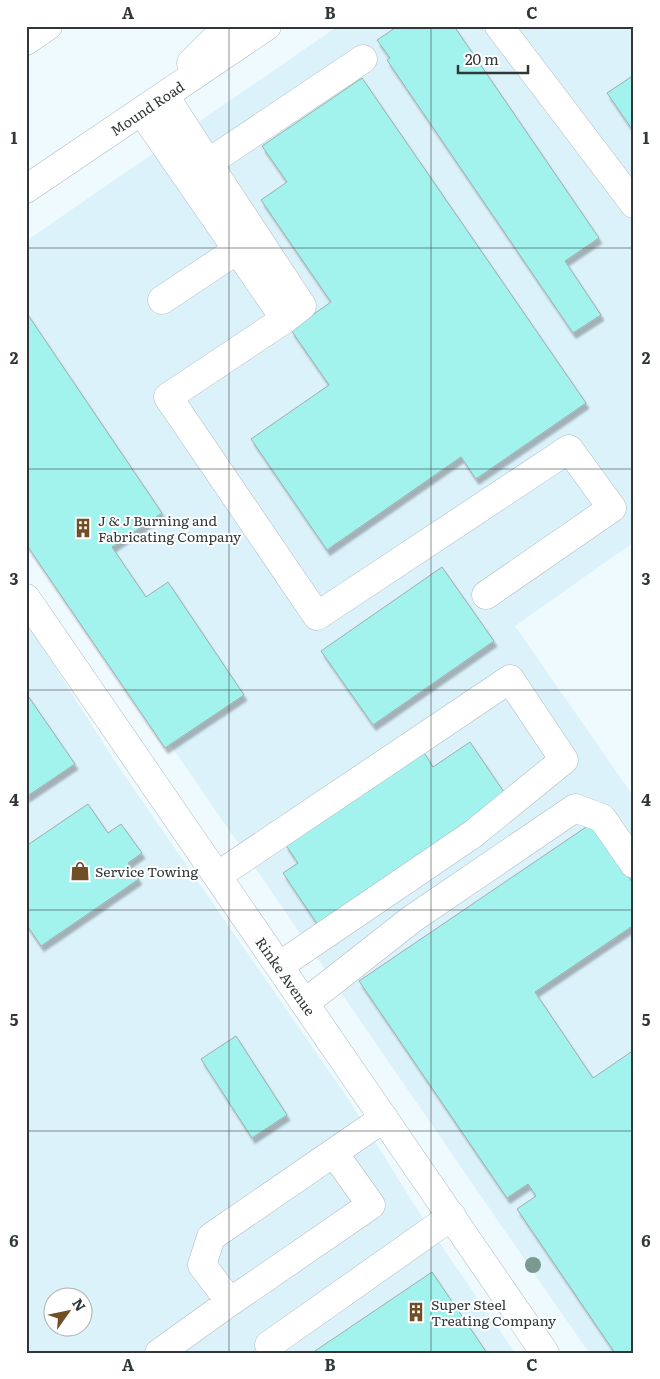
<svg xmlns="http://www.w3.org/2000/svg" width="660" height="1379" viewBox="0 0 660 1379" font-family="Literata,serif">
<defs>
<filter id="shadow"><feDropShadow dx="3" dy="5.5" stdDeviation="1" flood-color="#0004"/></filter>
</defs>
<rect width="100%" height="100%" fill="#effafe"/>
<path fill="#dcf2fa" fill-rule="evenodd" d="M 338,26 L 634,26 L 634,542 L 515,626 L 634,797 L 634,1353 L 589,1353 L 26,535 L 26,241 Z
M 26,621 L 116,763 L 349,1100 L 422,1217 L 515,1353 L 26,1353 ZM 52,1296 L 82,1296 L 82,1326 L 52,1326 Z"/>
<path fill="#a2f2ee" stroke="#9fadac" filter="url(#shadow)" d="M 398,26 L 454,26 L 599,238 L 565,261 L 601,315 L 573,333 L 387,60 L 390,58 L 377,40 Z
M 634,75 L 634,132 L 607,93 Z
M 362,78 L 586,403 L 476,479 L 461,457 L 327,550 L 251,439 L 329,385 L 291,330 L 331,302 L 261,200 L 287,182 L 262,146 Z
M 26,312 L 162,513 L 112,547 L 146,597 L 168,582 L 244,695 L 165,748 L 26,544 Z
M 442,567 L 494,641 L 373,725 L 321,651 Z
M 26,693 L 75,764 L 26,797 Z
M 470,742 L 508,798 L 318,925 L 283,873 L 298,863 L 285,844 L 423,751 L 433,767 Z
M 88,804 L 108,833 L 121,824 L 142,853 L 128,863 L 139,879 L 41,946 L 26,924 L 26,846 Z
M 592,823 L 634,885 L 634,925 L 535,992 L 593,1078 L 634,1050 L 634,1353 L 615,1353 L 517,1209 L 536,1196 L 528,1184 L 507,1198 L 359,981 Z
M 236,1036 L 287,1115 L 252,1138 L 201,1059 Z
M 432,1272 L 487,1353 L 312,1353 Z"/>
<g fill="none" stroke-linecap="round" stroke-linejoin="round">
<defs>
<path id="minor" d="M 499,26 L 634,204
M 165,96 L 208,163 L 363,59
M 142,112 L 285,319 L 168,397 L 317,616 L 569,449 L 612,508 L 486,595
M 208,163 L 302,306 L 285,319
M 162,300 L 237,250
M 26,598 L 545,1353
M 217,876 L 510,679 L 564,760 L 473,834 L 279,966
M 305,1003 L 412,919 L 575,808 L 602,818 L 634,864
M 334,1153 L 371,1205 L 230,1302 L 202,1265 L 211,1237 L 384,1118
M 269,1345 L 452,1216
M 159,1353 L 230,1302"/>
<path id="major" d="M 26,41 L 48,26
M 191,63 L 228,26
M 26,189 L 267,26"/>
</defs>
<use href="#minor" stroke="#aebbc0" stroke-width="29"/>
<use href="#major" stroke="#aebbc0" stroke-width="29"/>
<use href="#minor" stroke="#fff" stroke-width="28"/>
<use href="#major" stroke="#fff" stroke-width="28"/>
</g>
<circle fill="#7a998f" cx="533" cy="1265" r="8"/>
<path fill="none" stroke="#313738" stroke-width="1" stroke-opacity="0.55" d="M 229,26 L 229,1353M 431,26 L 431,1353M 26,248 L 634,248M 26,469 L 634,469M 26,690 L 634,690M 26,910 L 634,910M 26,1131 L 634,1131"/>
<defs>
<symbol id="building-bare" viewBox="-9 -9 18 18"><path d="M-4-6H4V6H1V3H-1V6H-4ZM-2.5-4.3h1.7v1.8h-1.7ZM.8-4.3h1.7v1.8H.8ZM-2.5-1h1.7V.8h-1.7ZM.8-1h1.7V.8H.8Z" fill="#704f26" stroke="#fff" stroke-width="2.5" paint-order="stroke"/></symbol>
<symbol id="shop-bare" viewBox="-9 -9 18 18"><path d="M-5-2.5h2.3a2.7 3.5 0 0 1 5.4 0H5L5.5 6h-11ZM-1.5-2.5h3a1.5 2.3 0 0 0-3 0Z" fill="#704f26" stroke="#fff" stroke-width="2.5" paint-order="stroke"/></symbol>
</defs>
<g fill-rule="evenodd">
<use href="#building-bare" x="69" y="514" width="28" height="28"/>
<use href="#shop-bare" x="66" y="857" width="28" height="28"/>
<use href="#building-bare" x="402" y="1298" width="28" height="28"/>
</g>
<g text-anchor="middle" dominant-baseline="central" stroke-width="4" stroke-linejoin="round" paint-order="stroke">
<g font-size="14" fill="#313738" stroke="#fff">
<text transform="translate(147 108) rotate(-34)">Mound Road</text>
<text transform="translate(286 976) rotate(55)">Rinke Avenue</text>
</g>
<g font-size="14" fill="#313738" stroke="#fff" text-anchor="start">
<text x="98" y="520">J &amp; J Burning and<tspan x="98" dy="16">Fabricating Company</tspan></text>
<text x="95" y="871">Service Towing</text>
<text x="431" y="1304">Super Steel<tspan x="431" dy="16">Treating Company</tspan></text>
</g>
</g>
<rect width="660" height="1379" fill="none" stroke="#ffffff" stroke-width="55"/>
<g transform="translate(68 1312) rotate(57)"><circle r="24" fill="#ffffff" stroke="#adafaf"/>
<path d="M0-4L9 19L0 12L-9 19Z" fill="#704f26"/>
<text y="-8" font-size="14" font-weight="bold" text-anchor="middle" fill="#313738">N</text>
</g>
<path d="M458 65v8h70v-8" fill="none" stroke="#313738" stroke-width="2.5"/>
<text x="465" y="65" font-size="15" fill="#313738" stroke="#ffffff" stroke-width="4" paint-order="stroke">20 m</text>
<rect x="28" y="28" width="604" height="1324" fill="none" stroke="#313738" stroke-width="2"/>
<g font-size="16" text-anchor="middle" font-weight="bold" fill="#313738">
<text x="128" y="19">A</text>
<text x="330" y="19">B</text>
<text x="532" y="19">C</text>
<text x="14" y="144">1</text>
<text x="646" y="144">1</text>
<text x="14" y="364">2</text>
<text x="646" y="364">2</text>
<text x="14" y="585">3</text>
<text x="646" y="585">3</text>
<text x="14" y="806">4</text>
<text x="646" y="806">4</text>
<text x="14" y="1026">5</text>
<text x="646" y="1026">5</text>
<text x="14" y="1247">6</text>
<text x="646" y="1247">6</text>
<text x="128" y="1371">A</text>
<text x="330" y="1371">B</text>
<text x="532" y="1371">C</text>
</g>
</svg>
